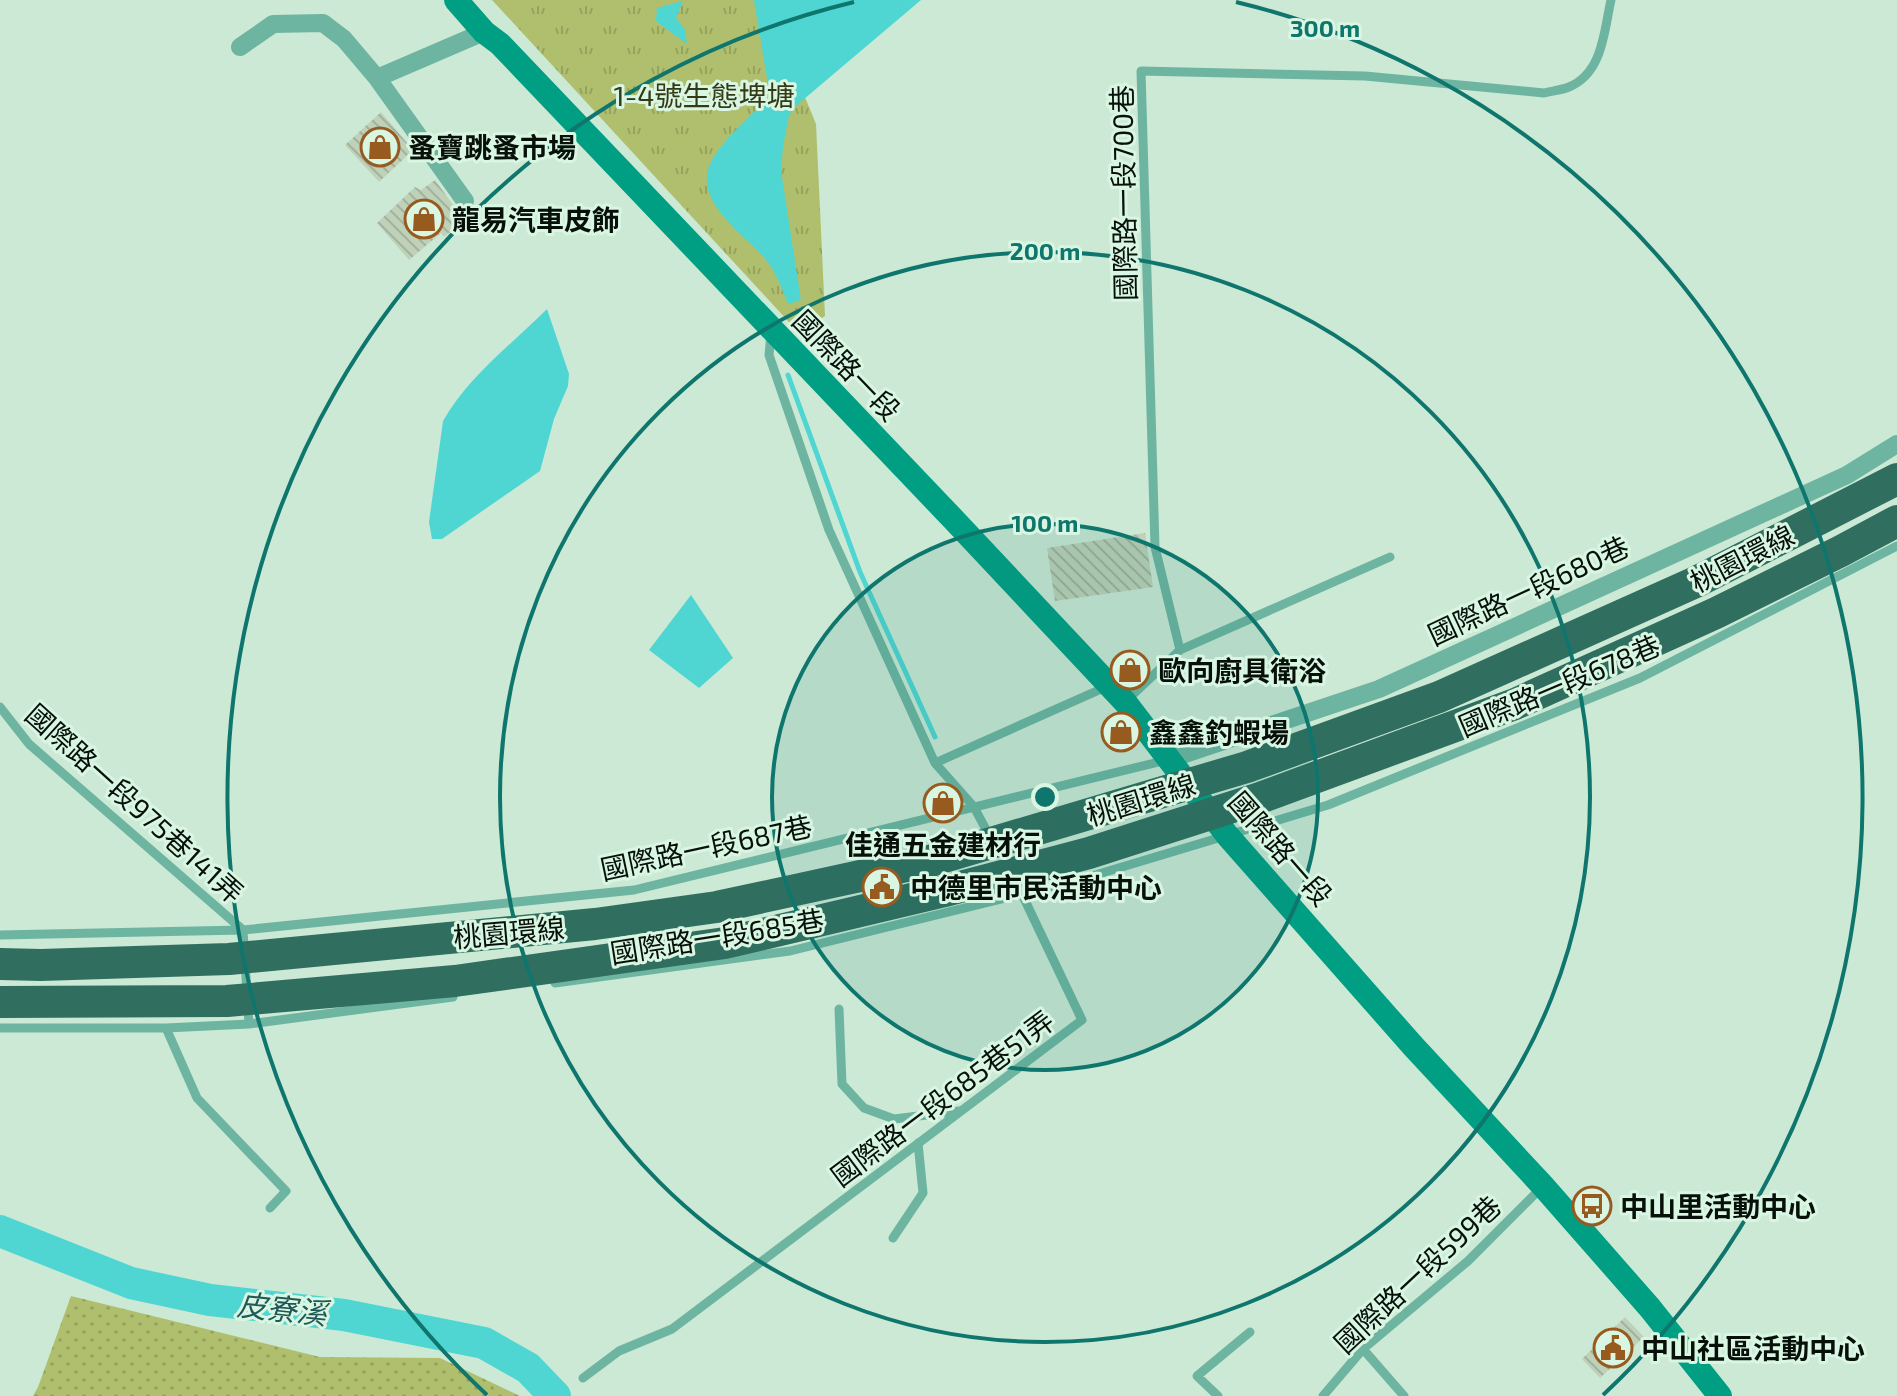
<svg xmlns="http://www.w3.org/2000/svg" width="1897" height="1396" viewBox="0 0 1897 1396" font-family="'Exo 2','Noto Sans TC',sans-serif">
<defs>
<pattern id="grass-dots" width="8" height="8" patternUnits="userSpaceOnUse" patternTransform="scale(2)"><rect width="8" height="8" fill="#b0bf6e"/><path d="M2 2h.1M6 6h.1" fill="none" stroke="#96a35e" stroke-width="1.8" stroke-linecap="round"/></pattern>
<pattern id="park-tufts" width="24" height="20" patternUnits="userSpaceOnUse" patternTransform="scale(2)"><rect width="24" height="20" fill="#b0bf6e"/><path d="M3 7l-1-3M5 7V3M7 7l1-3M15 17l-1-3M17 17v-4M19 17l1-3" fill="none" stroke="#96a35e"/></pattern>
<pattern id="building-back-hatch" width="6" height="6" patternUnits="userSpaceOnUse" patternTransform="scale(2)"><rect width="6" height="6" fill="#bfd1b8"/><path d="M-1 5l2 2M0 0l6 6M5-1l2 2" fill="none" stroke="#a3b29d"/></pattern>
</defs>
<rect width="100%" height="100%" fill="#cce9d5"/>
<path fill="url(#grass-dots)" d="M 71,1296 L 320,1357 L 440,1358 L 520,1396 L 33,1396 L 38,1387 Z"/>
<path fill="url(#park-tufts)" d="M 492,0 L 765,0 L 816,124 L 825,316 L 799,333 Z"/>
<path fill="#4fd6d3" d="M 754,0 L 921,0 L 797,105 L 789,115 L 783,147 L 781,171 L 801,300 L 788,304 C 782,289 776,272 766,260 C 743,233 690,200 712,160 C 722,141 754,112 770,96 Z
M 683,1 L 676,18 L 685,30 L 687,44 L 656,21 L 657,8 Z
M 547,309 L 569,374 L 568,386 L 554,419 L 540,471 L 442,539 L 432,539 L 429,522 L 443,421 C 468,377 512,344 547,309 Z
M 691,595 L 733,658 L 699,688 L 649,650 Z"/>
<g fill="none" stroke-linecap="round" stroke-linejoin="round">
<path stroke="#4fd6d3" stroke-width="5" d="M 788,375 L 860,572 L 935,737"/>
<path stroke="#4fd6d3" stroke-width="32" d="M 0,1231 L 131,1283 L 210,1300 L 344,1315 L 484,1343 L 528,1368 L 555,1396"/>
</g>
<path fill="url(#building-back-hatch)" d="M 381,112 L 413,150 L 379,182 L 345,145 Z
M 435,180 L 456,209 L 461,212 L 468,212 L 471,215 L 444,237 L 441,233 L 409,260 L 377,223 L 415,187 L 421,190 Z
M 1145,533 L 1153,587 L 1055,601 L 1047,548 Z
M 1625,1317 L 1644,1337 L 1600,1378 L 1582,1359 Z"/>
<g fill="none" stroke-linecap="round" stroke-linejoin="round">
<path stroke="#6db5a1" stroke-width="9" d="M 771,334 L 769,355 L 829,530 L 935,763 L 974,807 L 991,839
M 1180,650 L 1155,547 L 1141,71 L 1365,76 L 1544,93 C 1552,91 1562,90 1569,87 C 1603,73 1604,31 1611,0
M 1127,700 L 1180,650 L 1390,557
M 0,707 L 29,744 L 243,930
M 935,763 L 1108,686
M 243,930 L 249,1024 L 453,997
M 0,935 L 243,930 L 634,890 L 1167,760
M 555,983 L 790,951 L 1082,879 L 1328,805 L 1640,678 L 1897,546
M 839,1009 L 842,1084 L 864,1108 L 894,1119 L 959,1111
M 0,1028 L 166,1028 L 249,1024
M 166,1028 L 197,1098 L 286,1191 L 270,1208
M 893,1238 L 923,1193 L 918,1143
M 1363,1349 L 1404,1396
M 583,1378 L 619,1351 L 672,1329 L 1082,1020 L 1020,890
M 1218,1396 L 1197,1376 L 1250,1332
M 1323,1396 L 1363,1349 L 1468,1261 L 1543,1186"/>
<path stroke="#6db5a1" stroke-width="18" d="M 240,47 L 273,24 L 323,23 L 344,39 L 377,78 L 465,201
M 377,78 L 484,32
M 1170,759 L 1379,689 L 1847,475 L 1897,444"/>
<path stroke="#009f83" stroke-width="24" d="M 456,0 L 484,32 L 500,44 L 955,521 L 1125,702 L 1227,835 L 1413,1046 L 1543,1186 L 1650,1308 L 1720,1396"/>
<path stroke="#306f5f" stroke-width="32" d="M 0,964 L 41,965 L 229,959 L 595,924 L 717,907 L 934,860 L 1247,767 L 1439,697 L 1698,581 L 1897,479
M 0,1002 L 227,1001 L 455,981 L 725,943 L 945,891 L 1089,853 L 1257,799 L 1515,704 L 1716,613 L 1841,551 L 1897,521"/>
</g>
<circle cx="1045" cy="797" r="273" fill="#0f766e" fill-opacity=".12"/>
<g fill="none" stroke="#0f766e" stroke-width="4">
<circle cx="1045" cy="797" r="273"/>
<circle cx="1045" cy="797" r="545"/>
<path d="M487 1395A818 818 0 0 1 854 2M1236 2A818 818 0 0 1 1603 1395"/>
</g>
<defs>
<symbol id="shop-ring" viewBox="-11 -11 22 22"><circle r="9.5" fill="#d9f6e2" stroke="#985b1f" stroke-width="1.5"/><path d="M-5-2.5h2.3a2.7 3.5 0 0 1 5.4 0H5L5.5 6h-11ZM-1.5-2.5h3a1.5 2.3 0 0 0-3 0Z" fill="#985b1f"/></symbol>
<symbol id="civic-ring" viewBox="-11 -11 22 22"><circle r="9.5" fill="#d9f6e2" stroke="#985b1f" stroke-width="1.5"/><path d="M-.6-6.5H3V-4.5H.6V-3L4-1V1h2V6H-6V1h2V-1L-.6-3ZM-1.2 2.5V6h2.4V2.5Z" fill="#985b1f"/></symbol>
<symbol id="bus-ring" viewBox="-11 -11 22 22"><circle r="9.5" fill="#d9f6e2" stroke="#985b1f" stroke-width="1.5"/><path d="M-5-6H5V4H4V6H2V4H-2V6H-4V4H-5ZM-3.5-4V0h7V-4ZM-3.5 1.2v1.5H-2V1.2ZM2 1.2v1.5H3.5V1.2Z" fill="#985b1f"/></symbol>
</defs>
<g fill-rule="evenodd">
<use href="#shop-ring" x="358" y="125" width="44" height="44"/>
<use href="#shop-ring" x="402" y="197" width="44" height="44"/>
<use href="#shop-ring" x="1108" y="648" width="44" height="44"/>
<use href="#shop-ring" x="1099" y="710" width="44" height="44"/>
<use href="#shop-ring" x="921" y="781" width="44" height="44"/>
<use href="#civic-ring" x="860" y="865" width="44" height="44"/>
<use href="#bus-ring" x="1570" y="1184" width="44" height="44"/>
<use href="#civic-ring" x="1591" y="1326" width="44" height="44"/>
</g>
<g text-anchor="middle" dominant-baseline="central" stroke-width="6" stroke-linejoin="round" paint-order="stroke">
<g font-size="28" fill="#343a15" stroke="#d9f6e2">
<text x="704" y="95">1-4號生態埤塘</text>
</g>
<g font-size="28" font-weight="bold" fill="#07110a" stroke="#d9f6e2" text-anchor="start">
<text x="408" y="147">蚤寶跳蚤市場</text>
<text x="452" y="219">龍易汽車皮飾</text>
<text x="1158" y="670">歐向廚具衛浴</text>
<text x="1149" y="732">鑫鑫釣蝦場</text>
<text x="943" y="844" text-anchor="middle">佳通五金建材行</text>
<text x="910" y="887">中德里市民活動中心</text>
<text x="1620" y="1206">中山里活動中心</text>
<text x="1641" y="1348">中山社區活動中心</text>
</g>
<g font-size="28" fill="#07110a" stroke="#d9f6e2">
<text transform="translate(1123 193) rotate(-91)">國際路一段700巷</text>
<text transform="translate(847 365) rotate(46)">國際路一段</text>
<text transform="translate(1742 558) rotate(-27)">桃園環線</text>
<text transform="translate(1528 590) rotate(-25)">國際路一段680巷</text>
<text transform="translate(1559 685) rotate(-23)">國際路一段678巷</text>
<text transform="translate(1141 799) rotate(-17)">桃園環線</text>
<text transform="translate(135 803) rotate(42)">國際路一段975巷141弄</text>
<text transform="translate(706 847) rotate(-12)">國際路一段687巷</text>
<text transform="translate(1281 848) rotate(49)">國際路一段</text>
<text transform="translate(509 932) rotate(-5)">桃園環線</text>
<text transform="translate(717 936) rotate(-9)">國際路一段685巷</text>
<text transform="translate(942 1098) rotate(-37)">國際路一段685巷51弄</text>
<text transform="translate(1417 1274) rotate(-43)">國際路一段599巷</text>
</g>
<g font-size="30" font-style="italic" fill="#205857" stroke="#d9f6e2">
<text transform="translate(282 1308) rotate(6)">皮寮溪</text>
</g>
</g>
<circle cx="1045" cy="797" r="12" fill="#0f766e" stroke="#d9f6e2" stroke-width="4"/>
<g font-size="24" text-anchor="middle" font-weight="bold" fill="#0f766e" stroke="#d9f6e2" stroke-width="6" stroke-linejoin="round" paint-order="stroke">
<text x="1325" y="37">300 m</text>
<text x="1045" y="260">200 m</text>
<text x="1045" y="532">100 m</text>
</g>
</svg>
